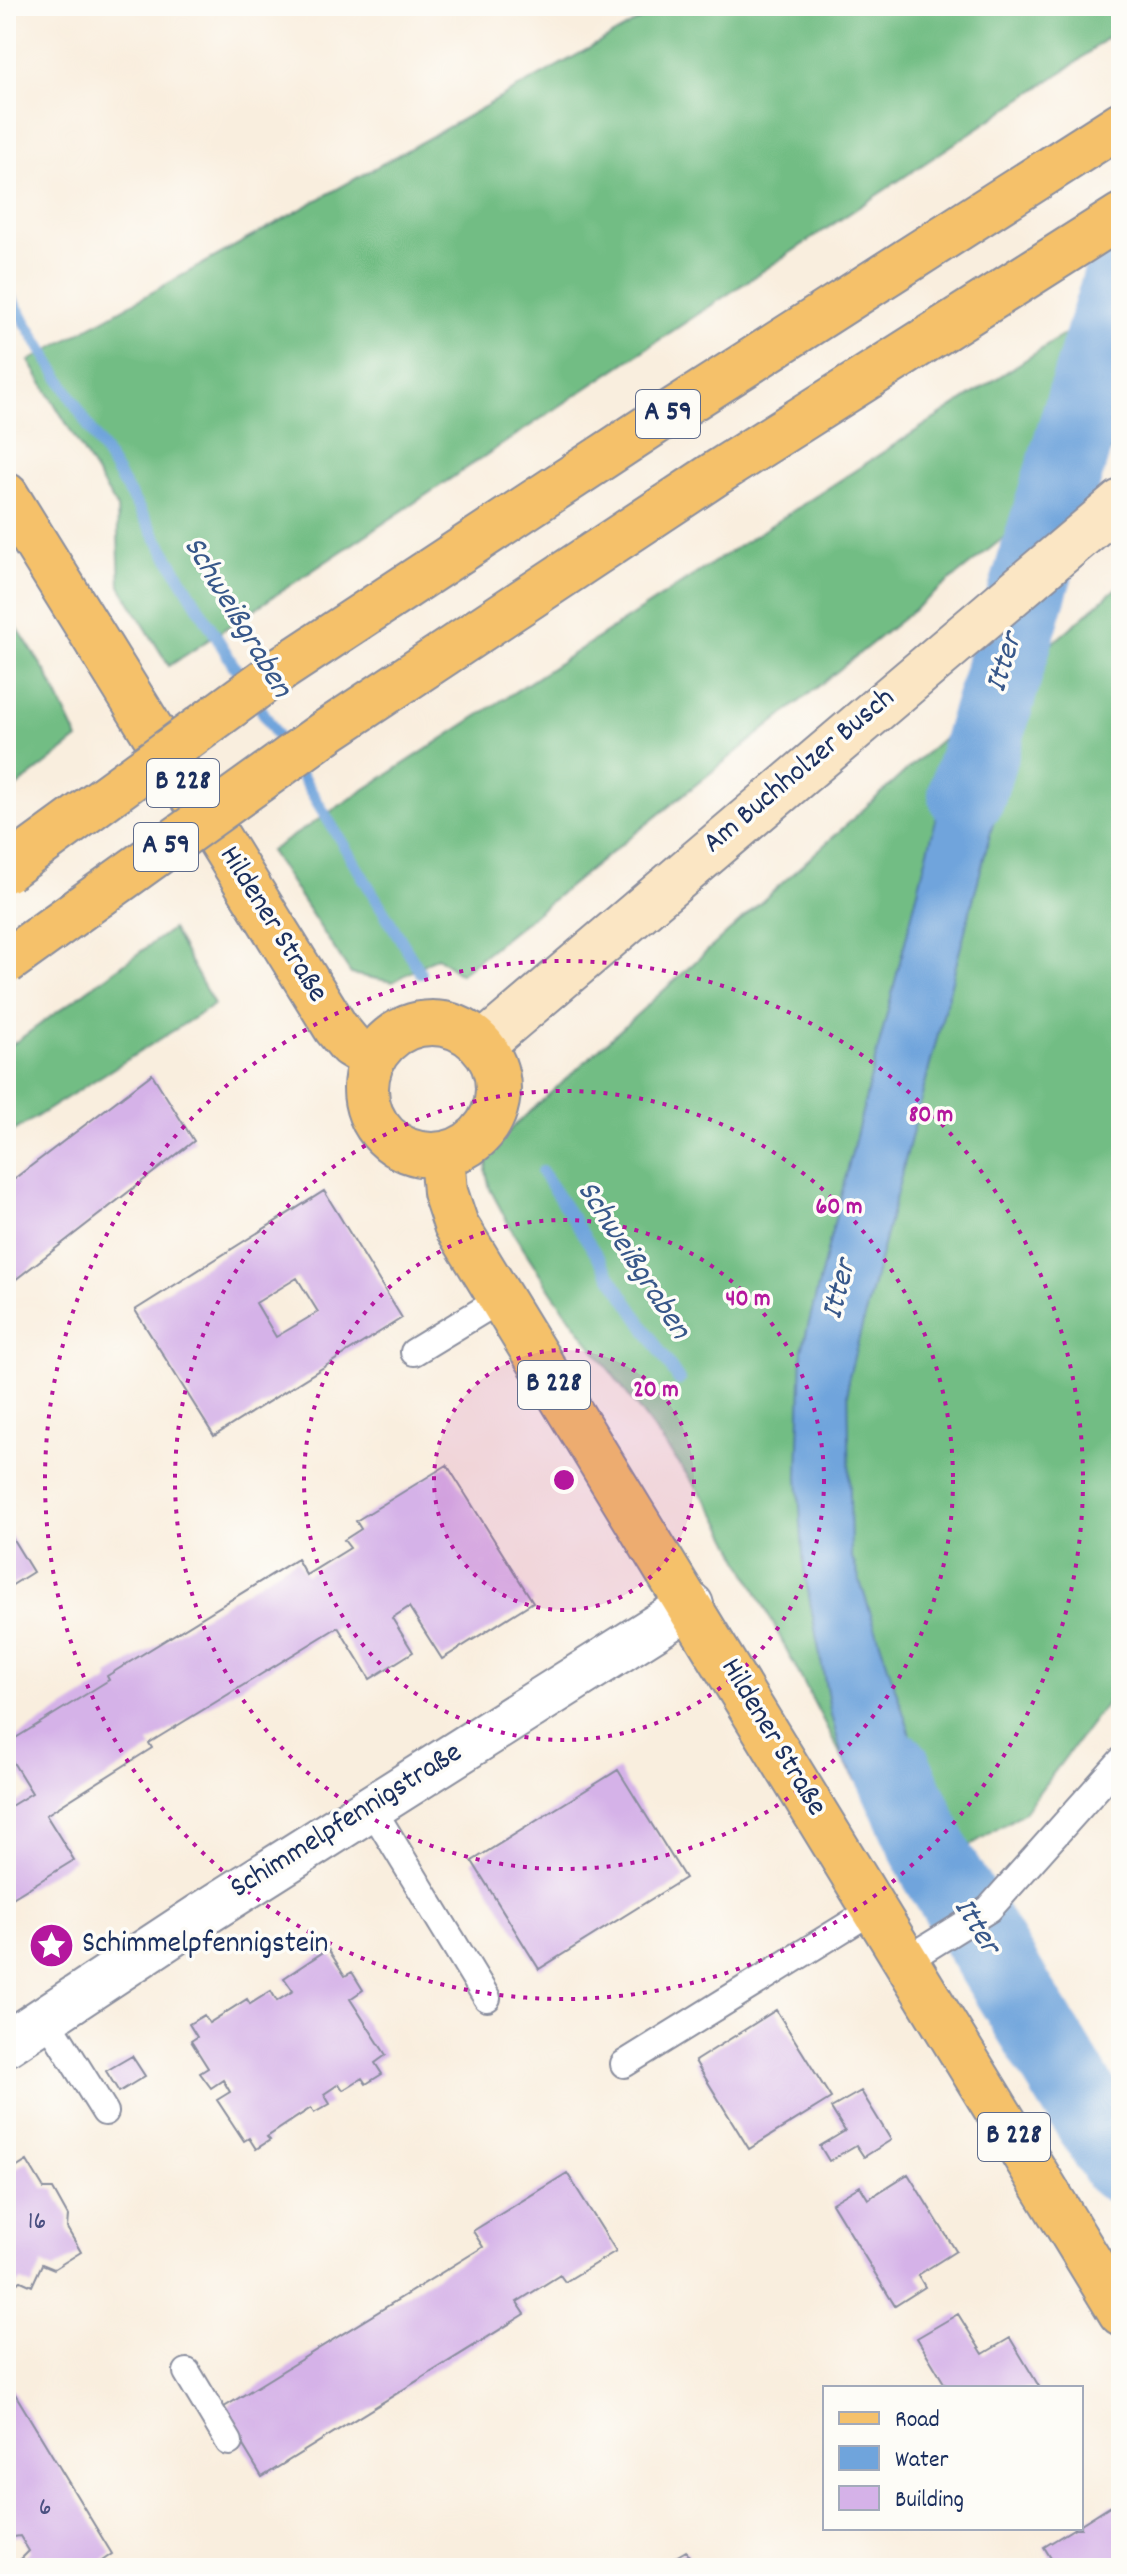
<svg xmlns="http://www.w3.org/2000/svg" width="1127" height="2574" viewBox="0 0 1127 2574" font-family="Dekko,sans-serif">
<rect width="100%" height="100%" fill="#fdfcf7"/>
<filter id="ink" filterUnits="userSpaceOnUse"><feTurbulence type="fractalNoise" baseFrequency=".0125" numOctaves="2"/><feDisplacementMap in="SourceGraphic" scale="16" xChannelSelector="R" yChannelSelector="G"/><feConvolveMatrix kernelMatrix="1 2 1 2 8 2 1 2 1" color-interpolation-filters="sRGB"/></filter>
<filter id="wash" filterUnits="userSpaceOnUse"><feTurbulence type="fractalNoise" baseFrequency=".006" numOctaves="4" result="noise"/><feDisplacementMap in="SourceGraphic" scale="32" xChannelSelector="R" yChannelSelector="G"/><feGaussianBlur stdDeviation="1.8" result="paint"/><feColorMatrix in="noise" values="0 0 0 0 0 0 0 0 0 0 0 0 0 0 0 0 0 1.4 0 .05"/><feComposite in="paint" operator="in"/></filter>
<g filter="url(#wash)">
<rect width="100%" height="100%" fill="#f9eede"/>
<path fill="#72bd84" stroke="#467671" stroke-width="2" d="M 665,6 L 1121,6 L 1121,26 L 1077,62 L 169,666 L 120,586 L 117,508 L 29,361 Z
M 1088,319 L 1043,506 L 460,974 L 437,957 L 393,982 L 351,974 L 270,851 Z
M 1121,340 L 1121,442 L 1094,467 Z
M 1121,584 L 1121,1684 L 1023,1813 L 951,1857 L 910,1860 L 843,1759 L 717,1515 L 553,1294 L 514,1234 L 490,1189 L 486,1171 L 491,1147 L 919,759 Z
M 6,610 L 47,674 L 78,739 L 6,795 Z
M 172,929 L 214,1005 L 6,1136 L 6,1049 Z"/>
<path fill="#6fa4dc" stroke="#456a9d" stroke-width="2" d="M 1121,300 L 1121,340 L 1094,467 L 1043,506 L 1088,319 Z
M 1036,658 L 848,1380 L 851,1554 L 951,1857 L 917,1879 L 843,1759 L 831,1715 L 804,1569 L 798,1476 L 802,1350 L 960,724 Z
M 1030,1968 L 1121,2117 L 1121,2209 L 990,1995 Z"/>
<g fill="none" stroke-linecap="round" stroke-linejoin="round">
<path stroke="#6fa4dc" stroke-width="12" d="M 6,290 L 245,684
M 255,699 L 421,973
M 542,1172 L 679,1380"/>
<path stroke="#6fa4dc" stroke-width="78" d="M 967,794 L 1121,281
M 893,1769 L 937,1866 L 1121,2165"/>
</g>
<g id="blocks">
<path fill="#d5b2e8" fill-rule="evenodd" d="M 152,1074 L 194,1141 L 6,1287 L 6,1185 Z
M 324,1191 L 402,1318 L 214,1436 L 135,1310 ZM 297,1278 L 318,1312 L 276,1337 L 256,1303 Z
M 447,1465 L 533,1602 L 442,1659 L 409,1607 L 392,1618 L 413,1652 L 370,1679 L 338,1627 L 149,1743 L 152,1748 L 46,1815 L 74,1860 L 6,1902 L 6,1809 L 32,1793 L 6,1751 L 6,1744 L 109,1680 L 107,1676 L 297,1559 L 306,1575 L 350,1548 L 344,1540 L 361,1529 L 356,1521 Z
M 6,1528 L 33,1572 L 6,1589 Z
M 618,1770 L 685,1878 L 539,1969 L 472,1861 Z
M 328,1949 L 345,1976 L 352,1972 L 363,1990 L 350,1999 L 386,2055 L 375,2063 L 382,2074 L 366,2084 L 362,2078 L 343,2090 L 339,2084 L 324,2094 L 330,2104 L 314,2113 L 311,2108 L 267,2137 L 270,2140 L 256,2149 L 249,2138 L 244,2141 L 217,2100 L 230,2092 L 223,2080 L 211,2088 L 200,2073 L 208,2068 L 191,2041 L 197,2037 L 189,2024 L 204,2015 L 209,2023 L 247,1999 L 250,2004 L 271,1991 L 277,2001 L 293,1991 L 284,1978 Z
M 776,2010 L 831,2098 L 749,2149 L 695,2061 Z
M 132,2056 L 145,2076 L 119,2092 L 106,2071 Z
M 861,2091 L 891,2140 L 864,2157 L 856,2145 L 829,2161 L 820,2146 L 845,2131 L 831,2108 Z
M 27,2161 L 44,2189 L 53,2189 L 68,2216 L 67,2228 L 81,2252 L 54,2269 L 42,2264 L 32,2286 L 21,2281 L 6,2290 L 6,2174 Z
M 567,2173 L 616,2251 L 565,2282 L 560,2275 L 517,2302 L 525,2314 L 262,2477 L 221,2409 L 483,2247 L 473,2231 Z
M 908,2174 L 956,2251 L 918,2275 L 925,2287 L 895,2306 L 832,2203 L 860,2186 L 868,2199 Z
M 958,2314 L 983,2354 L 1010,2338 L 1040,2388 L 947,2388 L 917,2338 Z
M 6,2379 L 112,2554 L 99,2563 L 102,2568 L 24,2568 L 20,2560 L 29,2551 L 20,2536 L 6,2538 Z
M 1113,2504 L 1121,2518 L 1121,2568 L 1057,2568 L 1044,2547 L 1075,2528 L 1081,2528 L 1081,2524 Z
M 686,2551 L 696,2568 L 657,2568 Z"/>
</g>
</g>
<g filter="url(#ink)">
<use href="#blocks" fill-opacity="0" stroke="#8a8e9e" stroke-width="2"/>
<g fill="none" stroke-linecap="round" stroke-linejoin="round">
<defs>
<path id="lane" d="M 414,1352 L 501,1299
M 371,1807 L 487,1998
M 907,1960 L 989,1909 L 1121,1761
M 45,2016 L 105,2112
M 624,2064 L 876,1908
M 187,2372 L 229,2442"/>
<path id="street" d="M 6,2044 L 200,1916 L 691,1605"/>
<path id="secondary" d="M 482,1045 L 1121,502"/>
<path id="primary" d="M 6,495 L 336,1028 L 350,1045 L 373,1059
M366 1089a66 66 0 1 1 132 0a66 66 0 1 1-132 0Z
M 442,1156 L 445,1192 L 456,1225 L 1121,2313"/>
<path id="highway" d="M 281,669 L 662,418 L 1121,124
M 326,732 L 715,474 L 1121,216"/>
</defs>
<use href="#lane" stroke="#8a8e9e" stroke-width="30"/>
<use href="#street" stroke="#8a8e9e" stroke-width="48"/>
<use href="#secondary" stroke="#8a8e9e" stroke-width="48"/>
<use href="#primary" stroke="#8a8e9e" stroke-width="48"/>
<use href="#highway" stroke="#8a8e9e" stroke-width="48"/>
<use href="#lane" stroke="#fff" stroke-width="26"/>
<use href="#street" stroke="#fff" stroke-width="44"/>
<use href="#secondary" stroke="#fbe6c4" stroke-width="44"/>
<use href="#primary" stroke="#f5c16b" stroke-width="44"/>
<use href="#highway" stroke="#f5c16b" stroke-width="44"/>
<defs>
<path id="highway-bridge" d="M 6,870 L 281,669
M 6,962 L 326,732"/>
</defs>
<use href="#highway-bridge" stroke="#8a8e9e" stroke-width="48" stroke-linecap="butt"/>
<use href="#highway-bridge" stroke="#f5c16b" stroke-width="44"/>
</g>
</g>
<circle cx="564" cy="1480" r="130" fill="#b5179e" fill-opacity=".12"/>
<g fill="none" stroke="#b5179e" stroke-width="4" stroke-dasharray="4 8">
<circle cx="564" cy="1480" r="130"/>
<circle cx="564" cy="1480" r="260"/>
<circle cx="564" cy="1480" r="389"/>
<circle cx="564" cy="1480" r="519"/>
</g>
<defs>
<symbol id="sight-disc" viewBox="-11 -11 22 22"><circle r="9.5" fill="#b5179e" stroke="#fdfcf7"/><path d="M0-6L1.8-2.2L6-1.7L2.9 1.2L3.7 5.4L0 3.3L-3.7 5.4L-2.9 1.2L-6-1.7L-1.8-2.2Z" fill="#fff"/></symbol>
</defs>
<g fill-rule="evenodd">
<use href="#sight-disc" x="26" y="1920" width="51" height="51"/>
</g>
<g text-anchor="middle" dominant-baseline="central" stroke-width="7" stroke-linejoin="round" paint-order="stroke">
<g font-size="26" fill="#4a5080">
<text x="37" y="2222">16</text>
<text x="45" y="2508">6</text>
</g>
<g fill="#fdfcf7" stroke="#5f6c8c" stroke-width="2">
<rect x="636" y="390" width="64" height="48" rx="6"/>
<rect x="147" y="759" width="72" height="48" rx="6"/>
<rect x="134" y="823" width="64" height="48" rx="6"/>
<rect x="518" y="1361" width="72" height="48" rx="6"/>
<rect x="978" y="2113" width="72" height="48" rx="6"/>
</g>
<g font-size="28" font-weight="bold" fill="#1b2f5e">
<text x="668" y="414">A 59</text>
<text x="183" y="783">B 228</text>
<text x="166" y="847">A 59</text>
<text x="554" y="1385">B 228</text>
<text x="1014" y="2137">B 228</text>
</g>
<g font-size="30" fill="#1b2f5e" stroke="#fdfcf7">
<text transform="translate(800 772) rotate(-40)">Am Buchholzer Busch</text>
<text transform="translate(272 925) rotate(58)">Hildener Straße</text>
<text transform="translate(772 1738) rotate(59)">Hildener Straße</text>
<text transform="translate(347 1822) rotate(-32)">Schimmelpfennigstraße</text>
</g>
<g font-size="30" fill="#1b2f5e" stroke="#fdfcf7" text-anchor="start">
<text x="82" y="1945">Schimmelpfennigstein</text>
</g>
<g font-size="32" font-style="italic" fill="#38588a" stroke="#fdfcf7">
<text transform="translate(236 618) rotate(59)">Schweißgraben</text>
<text transform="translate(1006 663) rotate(-73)">Itter</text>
<text transform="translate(632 1261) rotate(57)">Schweißgraben</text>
<text transform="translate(841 1290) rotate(-76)">Itter</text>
<text transform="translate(975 1927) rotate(58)">Itter</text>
</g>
</g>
<circle cx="564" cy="1480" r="12" fill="#b5179e" stroke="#fdfcf7" stroke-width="4"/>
<g font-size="24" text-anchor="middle" font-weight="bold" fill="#b5179e" stroke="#fdfcf7" stroke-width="7" stroke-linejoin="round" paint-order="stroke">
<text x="931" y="1121">80 m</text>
<text x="839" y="1213">60 m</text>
<text x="748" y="1305">40 m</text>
<text x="656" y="1396">20 m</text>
</g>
<rect width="1127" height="2574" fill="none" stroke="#fdfcf7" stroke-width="32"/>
<rect x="823" y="2386" width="260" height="144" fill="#fdfcf7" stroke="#a3aaba" stroke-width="2"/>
<rect x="839" y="2412" width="40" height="12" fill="#f5c16b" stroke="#a3aaba" stroke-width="2"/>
<text x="895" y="2426" font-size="24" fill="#1b2f5e">Road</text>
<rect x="839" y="2446" width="40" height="24" fill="#6fa4dc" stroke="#a3aaba" stroke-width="2"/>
<text x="895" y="2466" font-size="24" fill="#1b2f5e">Water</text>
<rect x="839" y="2486" width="40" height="24" fill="#d5b2e8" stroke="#a3aaba" stroke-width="2"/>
<text x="895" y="2506" font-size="24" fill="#1b2f5e">Building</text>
</svg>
